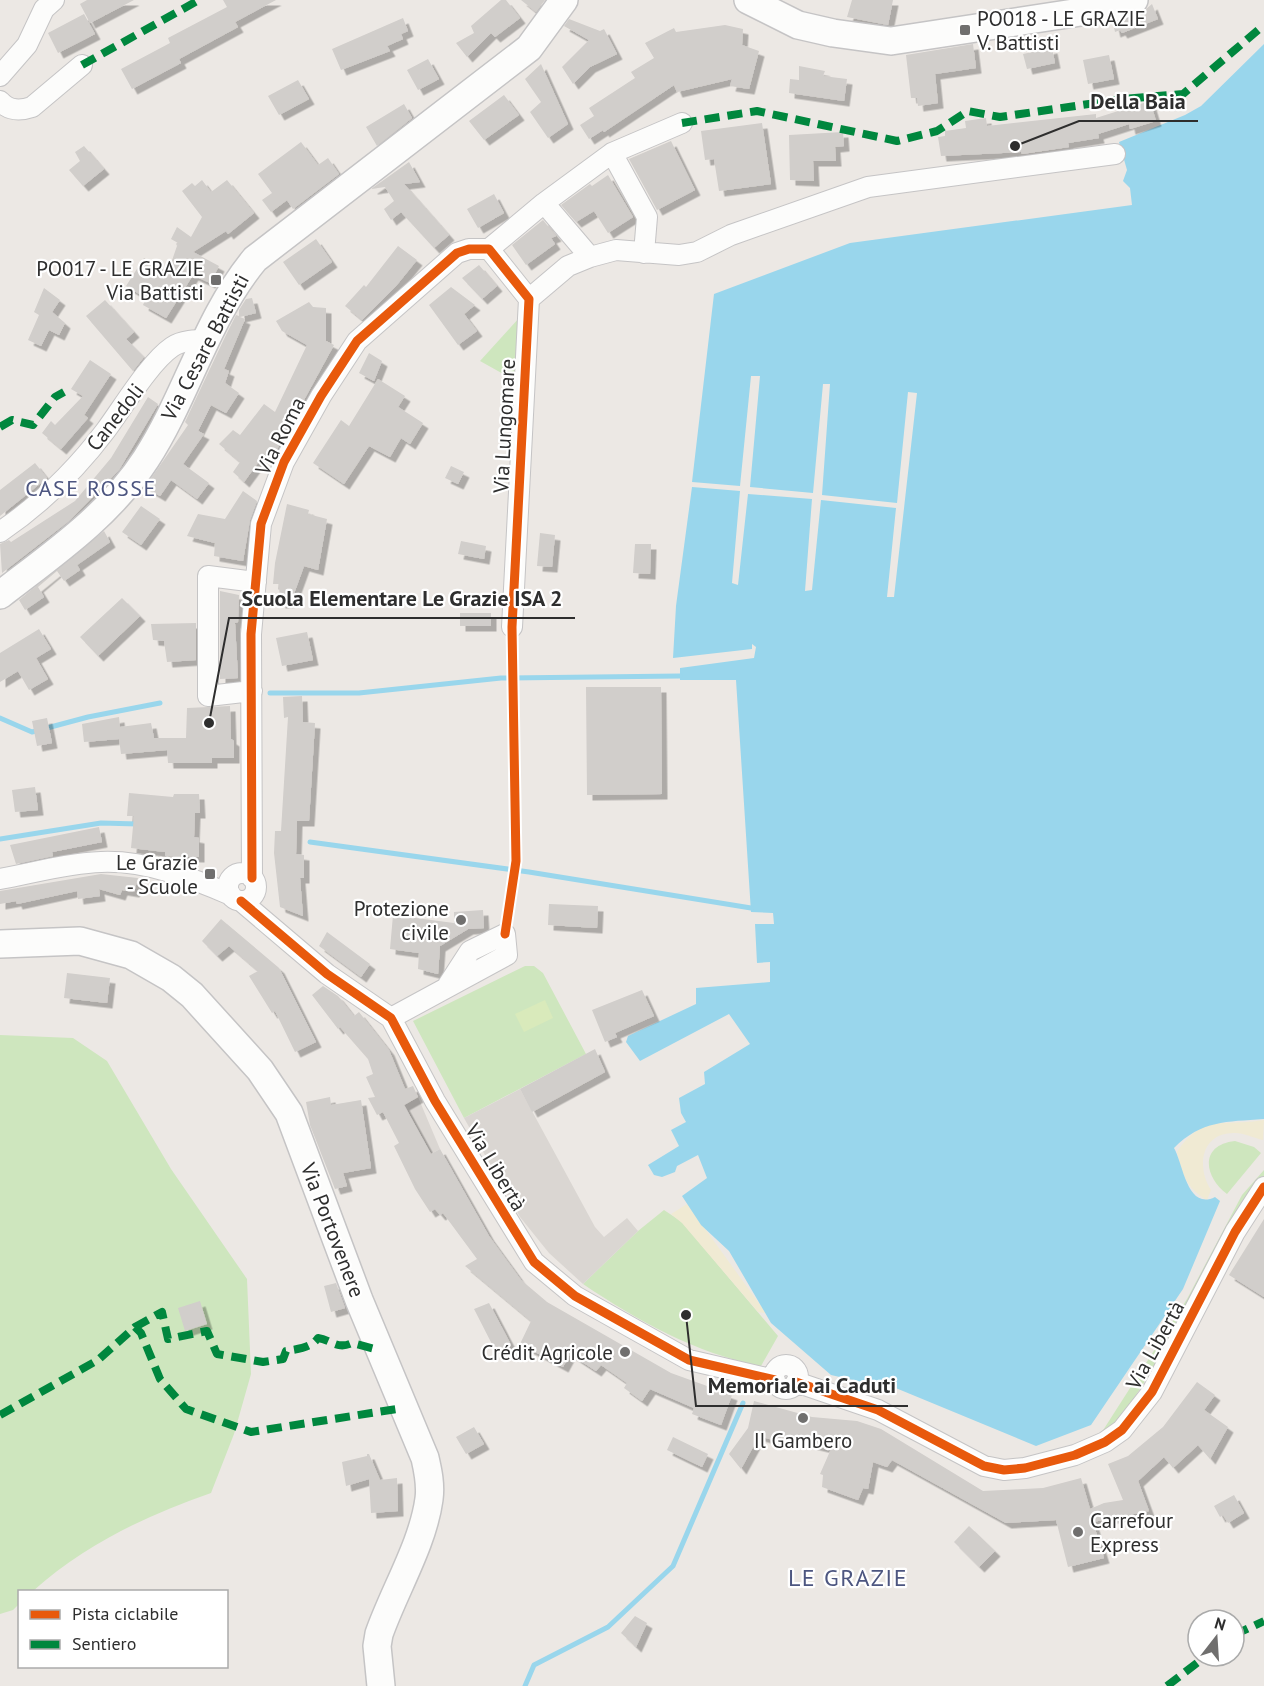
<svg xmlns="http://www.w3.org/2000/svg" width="1264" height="1686" viewBox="0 0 1264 1686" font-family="'PT Sans',sans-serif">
<defs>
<filter id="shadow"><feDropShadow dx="5.5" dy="5.5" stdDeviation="0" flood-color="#0004"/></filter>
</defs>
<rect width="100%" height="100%" fill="#ece8e4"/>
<path fill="#cee6be" d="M 519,318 L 516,381 L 480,361 Z
M 525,966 L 534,966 L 543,973 L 586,1054 L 464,1118 L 413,1021 Z
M 0,1035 L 73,1038 L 107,1061 L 171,1169 L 247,1279 L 251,1374 L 234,1434 L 211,1493 C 145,1516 86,1544 33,1591 L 20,1592 L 19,1604 L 13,1610 L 0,1614 Z
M 1235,1141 L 1254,1147 L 1261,1153 L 1227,1194 C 1204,1177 1199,1145 1235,1141 Z
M 1264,1170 L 1264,1183 L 1142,1386 L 1115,1426 L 1100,1435 L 1187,1299 L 1242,1195 Z
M 664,1210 L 682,1222 L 778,1336 L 761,1366 C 695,1353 638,1321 583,1284 L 638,1231 Z"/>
<path fill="#f0ead3" d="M 1264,1120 L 1263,1140 C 1254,1138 1244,1133 1235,1133 C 1201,1132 1196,1167 1211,1190 L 1207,1200 C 1187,1189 1182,1174 1177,1152 C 1203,1113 1223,1127 1264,1120 Z
M 687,1204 L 766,1313 L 758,1312 L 682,1223 L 671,1214 Z"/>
<path fill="#d9eabb" d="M 545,1000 L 553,1018 L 524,1032 L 515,1014 Z"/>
<path fill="#dad6d2" d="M 520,1089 L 595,1227 L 604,1237 L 627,1218 L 638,1231 L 583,1284 L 549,1253 L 520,1217 L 464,1118 Z
M 418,1097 L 440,1149 L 431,1154 L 404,1105 Z"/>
<path fill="#99d6ec" d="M 1264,44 L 1264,1119 C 1226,1122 1202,1120 1174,1148 C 1183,1163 1187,1211 1215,1197 L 1220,1201 L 1183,1289 L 1091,1425 L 1036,1446 L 886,1384 L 875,1385 L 831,1375 L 771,1323 L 729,1251 L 701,1225 L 682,1196 L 707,1178 L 698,1155 L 677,1166 L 675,1172 L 662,1177 L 654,1175 L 648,1165 L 679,1146 L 671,1130 L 686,1122 L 681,1113 L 679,1098 L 705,1084 L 704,1072 L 750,1044 L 729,1014 L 640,1061 L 626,1042 L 628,1036 L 696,1004 L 696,988 L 770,982 L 770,962 L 757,963 L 755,924 L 774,924 L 773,913 L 751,912 L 736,680 L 680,680 L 680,668 L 754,658 L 756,647 L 752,644 L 752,649 L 673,658 L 676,606 L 692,487 L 740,491 L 732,583 L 738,585 L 748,494 L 812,499 L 805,591 L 812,590 L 821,500 L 896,508 L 887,597 L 894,597 L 917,393 L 908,392 L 897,503 L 822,495 L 830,384 L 823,384 L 813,493 L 750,487 L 760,376 L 751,376 L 740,486 L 692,482 L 714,294 L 850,243 L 1132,205 L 1130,188 L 1123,181 L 1127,170 L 1119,142 L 1185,115 L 1201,106 Z"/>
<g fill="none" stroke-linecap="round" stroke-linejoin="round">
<path stroke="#99d6ec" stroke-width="5" d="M 270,693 L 359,693 L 501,678 L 680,676
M 0,718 L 32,732 L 88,717 L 160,703
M 0,839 L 101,823 L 138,824
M 310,842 L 529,872 L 751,908
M 525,1686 L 534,1665 L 608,1627 L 673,1566 L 743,1403"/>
</g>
<path fill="#d1cecb" filter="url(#shadow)" d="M 87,0 L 134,0 L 90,23 L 80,4 Z
M 223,0 L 276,0 L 235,22 L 238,27 L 179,59 L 181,63 L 132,89 L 121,69 L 170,43 L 168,38 L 227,7 Z
M 501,0 L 506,0 L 520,18 L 495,37 L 491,33 L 467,57 L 456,43 L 474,33 L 471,26 Z
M 521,0 L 545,0 L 536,12 Z
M 852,0 L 893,0 L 888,25 L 847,17 Z
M 1152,4 L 1158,19 L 1122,33 L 1120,30 L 1115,32 L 1113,23 L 1140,14 Z
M 84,14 L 95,34 L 58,53 L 48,33 Z
M 403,18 L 408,31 L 401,34 L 403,39 L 387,46 L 390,51 L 341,70 L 332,49 Z
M 569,19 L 600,31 L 604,29 L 617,54 L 590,67 L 573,84 L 562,67 L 589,40 L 564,26 Z
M 725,25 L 743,29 L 742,45 L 759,51 L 749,89 L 730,86 L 732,79 L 677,92 L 674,85 L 604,132 L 603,130 L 589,139 L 580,125 L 594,116 L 589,108 L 635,78 L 631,72 L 654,58 L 645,43 L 674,28 L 676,32 Z
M 973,44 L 976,68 L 935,74 L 938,103 L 918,106 L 917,98 L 911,98 L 906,55 Z
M 1052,48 L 1055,63 L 1027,69 L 1023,54 Z
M 1109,55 L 1114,79 L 1088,84 L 1083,60 Z
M 428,59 L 439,79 L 418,90 L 407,70 Z
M 541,64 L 568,124 L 548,138 L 530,112 L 541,102 L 525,79 Z
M 799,66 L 825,71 L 823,76 L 847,79 L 844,101 L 789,93 L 790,79 L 799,80 Z
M 298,80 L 309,99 L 279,115 L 268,96 Z
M 504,95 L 519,115 L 484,140 L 469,121 Z
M 1150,101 L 1156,121 L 1130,129 L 1129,124 L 1098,134 L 1099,138 L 1068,143 L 1069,147 L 1022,154 L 1021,152 L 941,156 L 938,137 L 945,136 L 945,131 L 966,128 L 965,121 L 986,118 L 987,126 L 1096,114 L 1096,118 Z
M 404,104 L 412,118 L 377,146 L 366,127 Z
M 762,123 L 771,184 L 719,191 L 714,159 L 705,160 L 701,131 Z
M 843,132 L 844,146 L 835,147 L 836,161 L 813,161 L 814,181 L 790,180 L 789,135 Z
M 671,141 L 695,190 L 657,210 L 629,159 Z
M 301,142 L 318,165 L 328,158 L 339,174 L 293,209 L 287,200 L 271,212 L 262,200 L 272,193 L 258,174 Z
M 84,146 L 104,169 L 83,186 L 69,170 L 80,161 L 75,152 Z
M 409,162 L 420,182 L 404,184 L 449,235 L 434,248 L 401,212 L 391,220 L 384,209 L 394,201 L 385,187 L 371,189 Z
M 608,175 L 633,217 L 608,233 L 594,211 L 576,222 L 561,205 L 590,184 L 592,186 Z
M 202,180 L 211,192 L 227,180 L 254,213 L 228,234 L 226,231 L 193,252 L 219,266 L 210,283 L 193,275 L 166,318 L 143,305 L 146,298 L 126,286 L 144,258 L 168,272 L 178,243 L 171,239 L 177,227 L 191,237 L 202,217 L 182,191 L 192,183 L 195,186 Z
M 494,194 L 504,213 L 478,228 L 467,209 Z
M 543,220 L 556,236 L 551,238 L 555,244 L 526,265 L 512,245 Z
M 316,239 L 332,262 L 299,285 L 283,262 Z
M 398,246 L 417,260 L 396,286 L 362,320 L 345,306 L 364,285 L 366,287 Z
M 479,265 L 497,286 L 482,299 L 462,278 Z
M 451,287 L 475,305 L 464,314 L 477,331 L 458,345 L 429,305 Z
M 44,288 L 60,300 L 52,312 L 65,323 L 59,335 L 49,330 L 41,346 L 28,340 L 39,315 L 34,312 Z
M 252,298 L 256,313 L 240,317 L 245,319 L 224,369 L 229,371 L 225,383 L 239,393 L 226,413 L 211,405 L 198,431 L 204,434 L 183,464 L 209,483 L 197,499 L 171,480 L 160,496 L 145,487 L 188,425 L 185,422 L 224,339 L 236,315 L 239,316 L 239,310 L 246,299 Z
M 105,300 L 134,332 L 126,339 L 144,357 L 133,371 L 86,316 Z
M 309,302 L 313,307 L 326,308 L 326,341 L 334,345 L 275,453 L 268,449 L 244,482 L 233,472 L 240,462 L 219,444 L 233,430 L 240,435 L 264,404 L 275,412 L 307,345 L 282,331 L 276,321 Z
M 369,353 L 382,361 L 374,381 L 359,373 Z
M 90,360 L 111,374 L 84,415 L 88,418 L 61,449 L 42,433 L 51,421 L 55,425 L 83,396 L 71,389 Z
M 378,379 L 405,396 L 398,407 L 423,423 L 410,444 L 401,438 L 390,457 L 369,446 L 344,484 L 313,463 L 341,420 L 349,426 Z
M 148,397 L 158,404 L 119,470 L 69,521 L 2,573 L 0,544 L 9,540 L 11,542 L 75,501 L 111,458 Z
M 35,463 L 47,478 L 0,516 L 0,490 Z
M 451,466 L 464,472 L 458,484 L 445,478 Z
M 243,491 L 257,501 L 250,520 L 243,561 L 214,556 L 215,543 L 187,536 L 198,514 L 225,519 Z
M 287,504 L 309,510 L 308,514 L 327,519 L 318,570 L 304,566 L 291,602 L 280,603 L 279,584 L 273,584 L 275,563 Z
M 141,506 L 160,519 L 141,545 L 122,532 Z
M 104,531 L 110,542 L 77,565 L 80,570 L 64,581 L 57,571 L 38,587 L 44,597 L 25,610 L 19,600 Z
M 540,533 L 555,535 L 552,567 L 537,566 Z
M 461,541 L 486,546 L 484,559 L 458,554 Z
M 635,544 L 651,544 L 650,574 L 633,573 Z
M 220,591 L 239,595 L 238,622 L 235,623 L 238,678 L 220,679 Z
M 122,598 L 140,616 L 98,656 L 80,637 Z
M 460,613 L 491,613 L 491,626 L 460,626 Z
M 196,623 L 196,660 L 167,662 L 164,641 L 153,640 L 151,624 Z
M 39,629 L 51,649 L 36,658 L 48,679 L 29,690 L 18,671 L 0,682 L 0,653 Z
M 307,632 L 313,660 L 282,666 L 276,638 Z
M 586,687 L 661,687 L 662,794 L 587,795 Z
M 302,696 L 303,722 L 315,723 L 309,821 L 297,821 L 296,854 L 304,855 L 304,878 L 300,878 L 303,916 L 280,907 L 274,853 L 275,831 L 281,831 L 288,717 L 284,718 L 283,697 Z
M 230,706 L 231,739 L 234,741 L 234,758 L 212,758 L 212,763 L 168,763 L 167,750 L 121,754 L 119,739 L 84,742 L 82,724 L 119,717 L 120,727 L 151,723 L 154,738 L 186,738 L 187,708 Z
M 47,718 L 52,743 L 37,746 L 32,721 Z
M 35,787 L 38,810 L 15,812 L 12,790 Z
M 129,793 L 173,797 L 174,794 L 199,794 L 200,813 L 195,813 L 194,837 L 199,838 L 199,857 L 165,856 L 165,852 L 131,848 L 134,816 L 127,816 Z
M 99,827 L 102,842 L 52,852 L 53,856 L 16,864 L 10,845 Z
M 101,874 L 138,878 L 134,892 L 122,890 L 120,895 L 99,889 L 100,896 L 78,899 L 77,891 L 17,904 L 16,901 L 0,904 L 0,891 Z
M 549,904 L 598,906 L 597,928 L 548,925 Z
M 483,910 L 484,928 L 468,929 L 440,946 L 438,974 L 418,969 L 419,953 L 390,949 L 393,915 L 454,923 L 454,912 Z
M 221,919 L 279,968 L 316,1042 L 295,1052 L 275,1011 L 272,1013 L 249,976 L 258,971 L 229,946 L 217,956 L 202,941 Z
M 327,932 L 370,964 L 361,977 L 319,946 Z
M 67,973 L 110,978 L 107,1003 L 64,998 Z
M 323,986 L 338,996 L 354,1016 L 359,1012 L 389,1050 L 405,1089 L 413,1086 L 418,1097 L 404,1105 L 431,1154 L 440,1149 L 489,1236 L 521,1280 L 547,1302 L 671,1373 L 732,1395 L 721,1425 L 692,1414 L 694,1408 L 650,1389 L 642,1401 L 624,1388 L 627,1383 L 601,1365 L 596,1371 L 570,1354 L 563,1367 L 520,1344 L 531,1321 L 465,1266 L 477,1259 L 443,1213 L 440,1215 L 435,1209 L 430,1212 L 415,1189 L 394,1146 L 399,1143 L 383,1112 L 377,1115 L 368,1098 L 375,1097 L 366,1077 L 373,1074 L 368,1059 L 340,1027 L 338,1029 L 312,995 Z
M 642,990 L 654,1016 L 615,1033 L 617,1037 L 605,1042 L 592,1010 Z
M 595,1049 L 605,1072 L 532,1112 L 520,1089 Z
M 330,1097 L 331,1105 L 361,1100 L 371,1168 L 343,1173 L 347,1186 L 335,1189 L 310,1125 L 306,1102 Z
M 1264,1219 L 1264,1297 L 1229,1275 Z
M 336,1283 L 345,1308 L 331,1312 L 324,1286 Z
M 200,1301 L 207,1324 L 185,1331 L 178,1308 Z
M 489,1303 L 511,1345 L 496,1352 L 474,1309 Z
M 1197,1382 L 1215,1395 L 1204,1410 L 1228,1427 L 1210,1459 L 1198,1445 L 1173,1468 L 1164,1457 L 1138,1481 L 1149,1511 L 1093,1522 L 1104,1558 L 1068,1567 L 1056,1520 L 1006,1523 L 892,1460 L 887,1467 L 873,1462 L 868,1489 L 863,1488 L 858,1500 L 822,1487 L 823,1475 L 820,1474 L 831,1449 L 782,1437 L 780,1442 L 759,1436 L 741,1469 L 729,1454 L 748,1428 L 754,1401 L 812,1417 L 857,1421 L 881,1429 L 983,1491 L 1043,1488 L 1081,1478 L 1090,1509 L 1104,1503 L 1123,1500 L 1108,1464 L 1128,1456 L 1163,1427 Z
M 474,1427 L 484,1444 L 466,1454 L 456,1437 Z
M 673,1437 L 708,1454 L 702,1467 L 667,1450 Z
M 367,1454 L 369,1454 L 380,1480 L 397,1478 L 398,1511 L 371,1513 L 369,1479 L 346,1486 L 342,1462 L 367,1456 Z
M 1234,1495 L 1244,1513 L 1228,1523 L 1223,1515 L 1220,1517 L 1214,1506 Z
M 969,1526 L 995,1551 L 979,1567 L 954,1542 Z
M 635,1616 L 647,1623 L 636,1647 L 621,1633 Z"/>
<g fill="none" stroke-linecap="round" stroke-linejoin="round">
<defs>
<path id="street" d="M 0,76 L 27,45 L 44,9 L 54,0
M 0,101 C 9,111 20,111 32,107 L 82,65
M 612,153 L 647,217 L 644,253
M 544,203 L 590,257
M 489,249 L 544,203 L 612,153 L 682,123
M 529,299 L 568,266 L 590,257 L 616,250 L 679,255 L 697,252 L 731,235 L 868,187 L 1115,154
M 0,532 C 41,504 76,470 106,430 C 123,407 150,362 172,347 C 182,340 196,340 208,340
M 252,691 L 208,696 L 208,576 L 256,582
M228 887a14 14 0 1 1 28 0a14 14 0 1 1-28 0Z
M 252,878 L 251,634 L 261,524 L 284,462 L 321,396 L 357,341 L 457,253 L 469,249 L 489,249 L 529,299 L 512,627
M 0,879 C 33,873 68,863 101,862 C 145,860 192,878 231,895
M 241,901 L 327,974 L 391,1018 L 435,1101 L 534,1262 L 575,1296 L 689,1360 L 775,1380
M 391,1018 L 507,955 L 505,934 L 470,951 L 448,985
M774 1377a12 12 0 1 1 24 0a12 12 0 1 1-24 0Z
M 796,1382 L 878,1410 L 984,1466 L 1004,1470 L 1025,1468 L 1075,1455 L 1105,1442 L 1122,1430 L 1152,1392 L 1235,1232 L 1264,1187"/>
<path id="secondary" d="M 748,0 L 798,25 L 833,33 L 891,41 L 1120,6 L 1134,0
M 0,595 C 53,554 109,516 146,459 C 187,396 206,318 255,259 L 529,48 L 564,0
M 0,944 L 80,941 L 131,955 L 171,978 L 192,995 L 260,1070 L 289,1113 L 359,1300 L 425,1458 C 428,1471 431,1485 429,1499 C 423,1544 394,1591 379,1634 L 377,1646 L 381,1686"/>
</defs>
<use href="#street" stroke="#c5c4c5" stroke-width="22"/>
<use href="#secondary" stroke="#c5c4c5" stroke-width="30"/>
<use href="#street" stroke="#fcfcfb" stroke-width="20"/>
<use href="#secondary" stroke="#fcfcfb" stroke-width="27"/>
<path stroke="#00873e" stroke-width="8" stroke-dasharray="15 8" stroke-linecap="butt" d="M 82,65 L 199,0
M 682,123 L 757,111 L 897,141 L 937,131 L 968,111 L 1000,117 L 1123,99 L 1183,94 L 1264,25
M 0,427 L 12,420 L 33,425 L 55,397 L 64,392
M 135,1327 L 162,1312 L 168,1339 L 207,1331 L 217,1354 L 263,1362 L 283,1359 L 286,1351 C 298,1349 311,1348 318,1338 C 332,1340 337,1350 352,1343 L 379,1350
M 0,1415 L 98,1360 L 135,1327 L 141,1333 L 160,1379 L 186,1409 L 251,1432 L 403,1408
M 1234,1635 L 1264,1621
M 1167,1686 L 1206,1656"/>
<defs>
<path id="cycleway" d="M 252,878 L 251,634 L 261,524 L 284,462 L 321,396 L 357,341 L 457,253 L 469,249 L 489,249 L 529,299 L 512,627 L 516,861 L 505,934
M 241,901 L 327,974 L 391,1018 L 435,1101 L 534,1262 L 575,1296 L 689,1360 L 775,1380
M 796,1382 L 878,1410 L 984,1466 L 1004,1470 L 1025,1468 L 1075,1455 L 1105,1442 L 1122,1430 L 1152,1392 L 1235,1232 L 1264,1187"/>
</defs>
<use href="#cycleway" stroke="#fff" stroke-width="13"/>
<use href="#cycleway" stroke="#e8590c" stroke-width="9"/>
</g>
<g fill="#706f6e" stroke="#fff" stroke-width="2">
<rect x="959" y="24" width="12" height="12" rx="3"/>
<rect x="210" y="274" width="12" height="12" rx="3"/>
<rect x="204" y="868" width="12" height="12" rx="3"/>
<circle cx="461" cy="920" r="6"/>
<circle cx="625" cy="1352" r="6"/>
<circle cx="803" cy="1418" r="6"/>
<circle cx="1078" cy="1532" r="6"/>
</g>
<g text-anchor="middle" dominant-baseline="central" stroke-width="4.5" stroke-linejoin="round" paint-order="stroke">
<g font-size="21" fill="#2e2e2e" stroke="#fff" text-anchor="end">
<text x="977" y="18" text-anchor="start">PO018 - LE GRAZIE<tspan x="977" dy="24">V. Battisti</tspan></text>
<text x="204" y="268">PO017 - LE GRAZIE<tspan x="204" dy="24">Via Battisti</tspan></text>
<text x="198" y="862">Le Grazie<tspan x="198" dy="24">- Scuole</tspan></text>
<text x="449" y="908">Protezione<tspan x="449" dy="24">civile</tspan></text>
<text x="613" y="1352">Crédit Agricole</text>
<text x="803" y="1440" text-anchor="middle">Il Gambero</text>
<text x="1090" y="1520" text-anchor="start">Carrefour<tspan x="1090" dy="24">Express</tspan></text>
</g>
<g font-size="21" fill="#2e2e2e" stroke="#fff">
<text transform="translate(205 347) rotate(-62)">Via Cesare Battisti</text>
<text transform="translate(115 417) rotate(-52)">Canedoli</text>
<text transform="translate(504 426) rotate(-87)">Via Lungomare</text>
<text transform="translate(280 436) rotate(-63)">Via Roma</text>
<text transform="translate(496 1167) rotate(59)">Via Libertà</text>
<text transform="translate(333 1230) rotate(69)">Via Portovenere</text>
<text transform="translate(1155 1345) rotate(-61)">Via Libertà</text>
</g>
<g font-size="22" letter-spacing="1.5" fill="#4d5680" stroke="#fff">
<text x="91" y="488">CASE ROSSE</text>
</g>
<g font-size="24" letter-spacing="1.5" fill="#4d5680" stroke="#fff">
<text x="848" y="1577">LE GRAZIE</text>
</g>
</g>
<path fill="none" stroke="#2e2e2e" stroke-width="2" d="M1015 146L1079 121H1198M209 723L229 618H575M686 1315L696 1406H908"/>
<g fill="#2e2e2e" stroke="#fff" stroke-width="2">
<circle cx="1015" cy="146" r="6"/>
<circle cx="209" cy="723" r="6"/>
<circle cx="686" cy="1315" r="6"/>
</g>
<g font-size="22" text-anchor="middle" font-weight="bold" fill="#2e2e2e" stroke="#fff" stroke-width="4.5" stroke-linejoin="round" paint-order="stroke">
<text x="1138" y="109">Della Baia</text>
<text x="402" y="606">Scuola Elementare Le Grazie ISA 2</text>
<text x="802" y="1393">Memoriale ai Caduti</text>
</g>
<rect x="18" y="1590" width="210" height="78" fill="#ffffff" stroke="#ababab" stroke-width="1.5"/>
<rect x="30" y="1610" width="30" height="9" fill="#e8590c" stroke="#ababab" stroke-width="1.5"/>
<text x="72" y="1620" font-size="18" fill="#2e2e2e">Pista ciclabile</text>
<rect x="30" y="1640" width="30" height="9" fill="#00873e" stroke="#ababab" stroke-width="1.5"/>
<text x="72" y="1650" font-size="18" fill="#2e2e2e">Sentiero</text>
<g transform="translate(1216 1638) rotate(17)"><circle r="28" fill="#ffffff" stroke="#ababab" stroke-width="1.5"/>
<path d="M0-4.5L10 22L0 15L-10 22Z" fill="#706f6e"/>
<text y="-9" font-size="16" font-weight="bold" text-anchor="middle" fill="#2e2e2e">N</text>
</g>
</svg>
